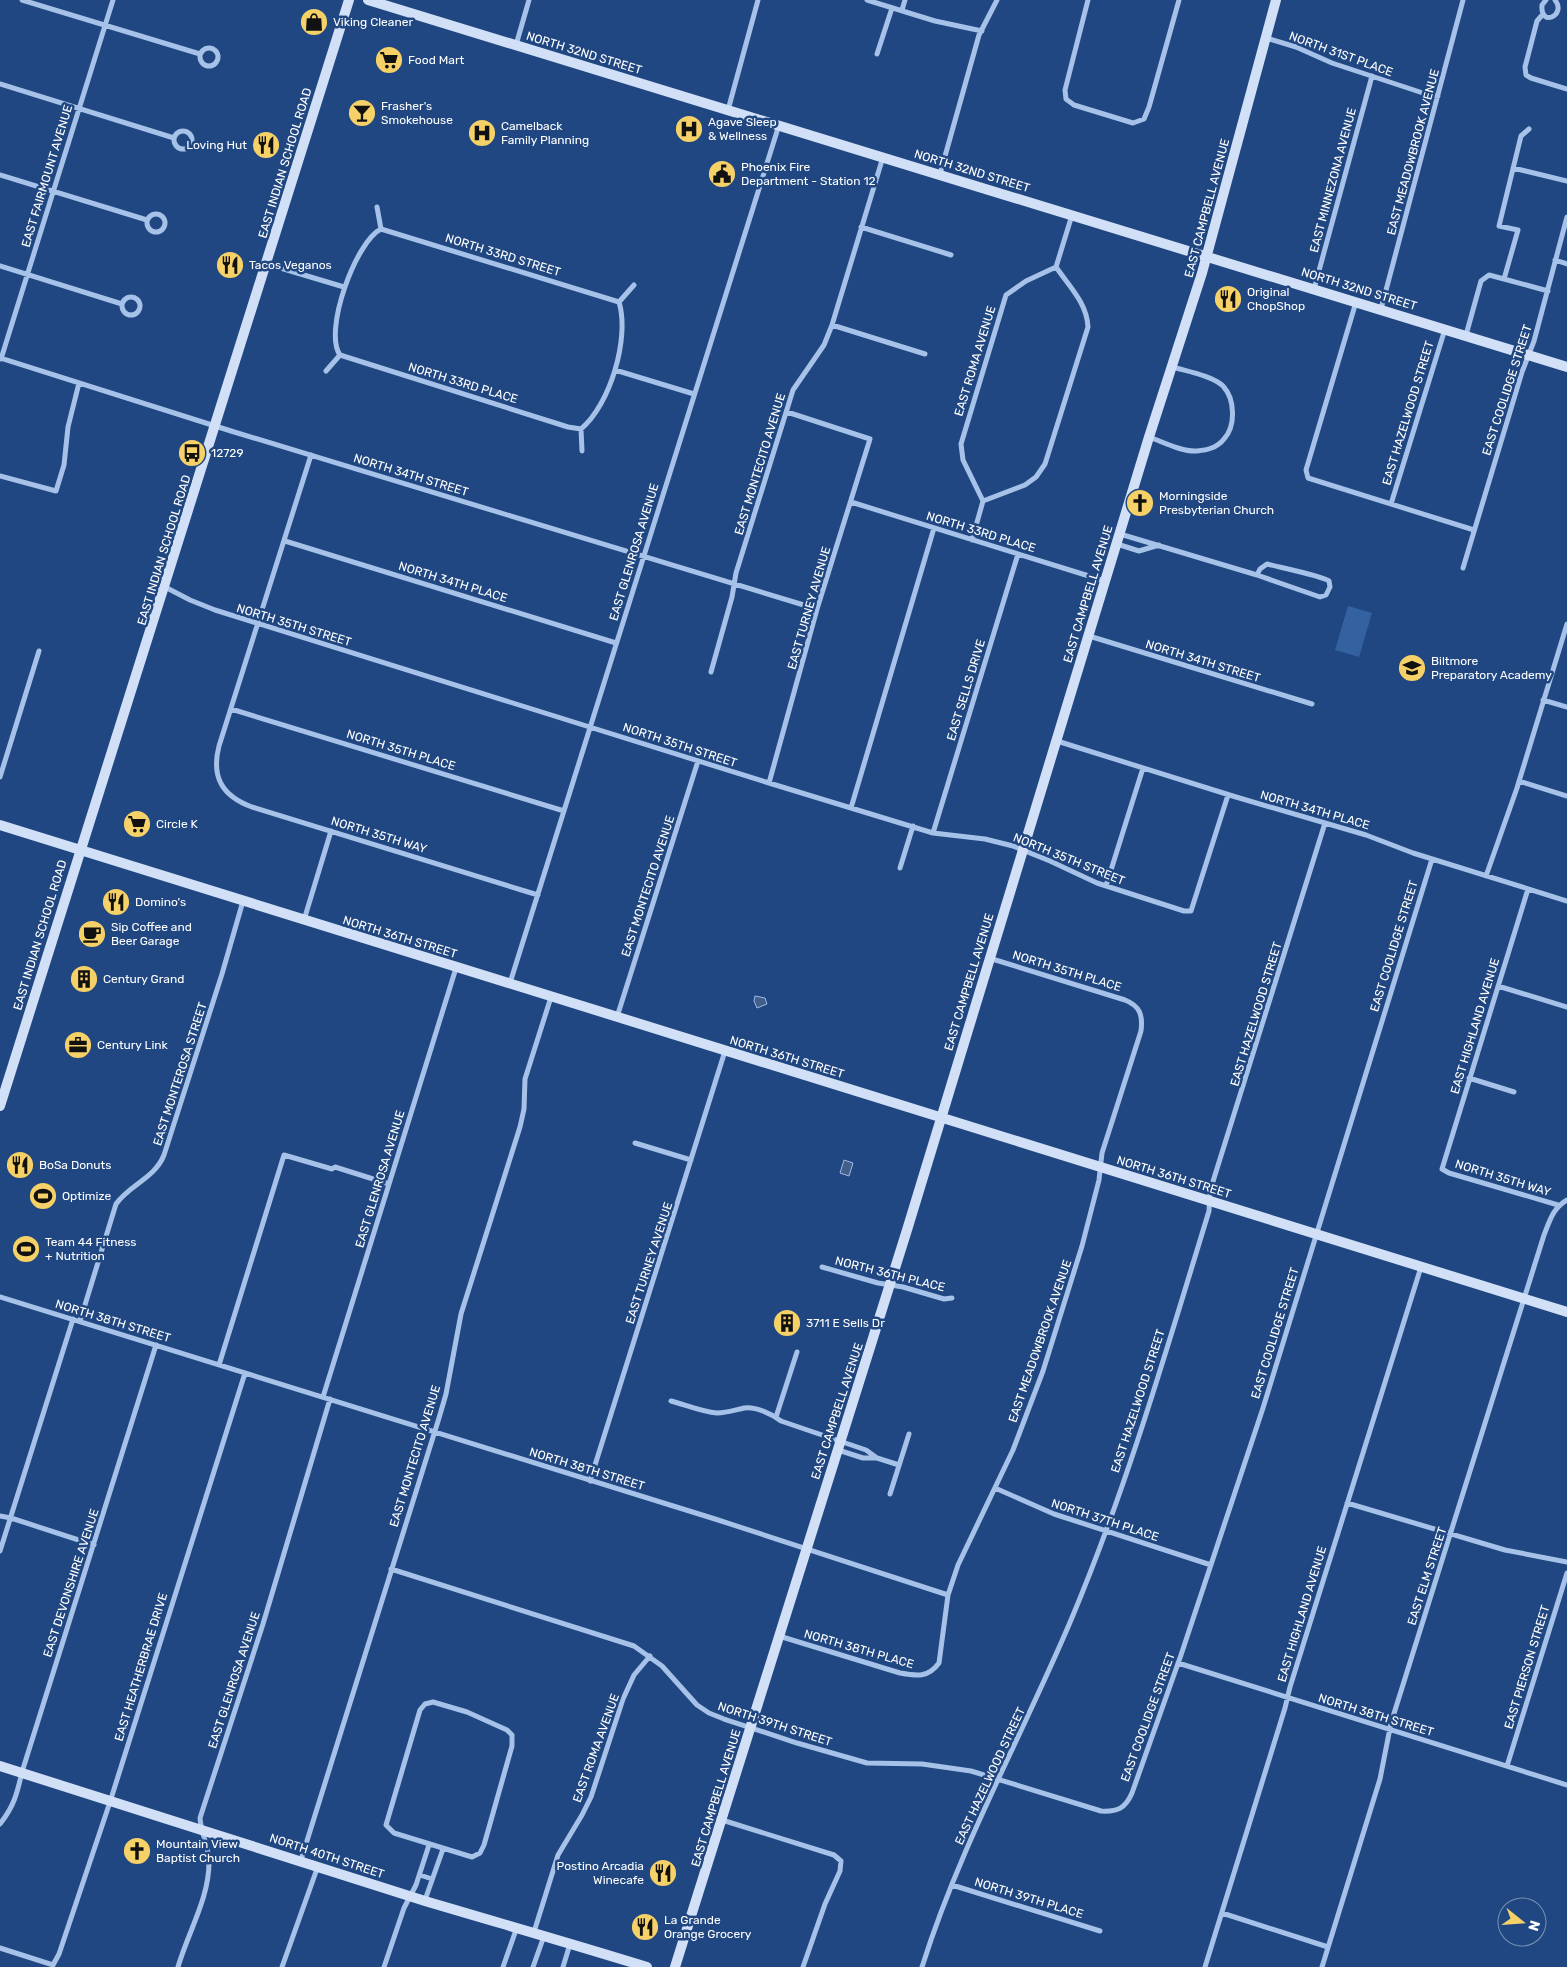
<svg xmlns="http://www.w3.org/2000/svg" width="1567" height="1967" viewBox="0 0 1567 1967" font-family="Rubik,sans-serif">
<rect width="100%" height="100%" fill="#204781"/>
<path fill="#3461a0" d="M 1348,606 L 1372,613 L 1359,657 L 1335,650 Z"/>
<path fill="#425e89" stroke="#9abce9" d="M 755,996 L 765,998 L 767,1004 L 757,1008 L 754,1001 Z
M 844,1160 L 853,1163 L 849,1176 L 840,1173 Z"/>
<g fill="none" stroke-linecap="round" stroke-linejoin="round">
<path stroke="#a7c2e8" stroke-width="5" d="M 22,0 L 200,54
M 867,0 L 935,21 L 982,31
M 1088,0 L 1065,90 L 1066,99 L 1074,105 L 1133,123 L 1144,119 L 1149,107 L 1179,0
M 1546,0 L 1542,5 C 1540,28 1567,15 1555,0
M 902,10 L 905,0
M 1543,14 L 1537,21 L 1525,67 L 1526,75 L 1531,78 L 1567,89
M 1266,38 L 1296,47 L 1332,63 L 1429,95 L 1438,96
M 516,45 L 529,0
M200 57a9 9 0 1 1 18 0a9 9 0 1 1-18 0Z
M 877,54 L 892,8
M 0,84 L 174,138
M 728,110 L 758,0
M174 140a9 9 0 1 1 18 0a9 9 0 1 1-18 0Z
M 1513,168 L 1567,181
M 940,174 L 979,35 L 997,0
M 0,175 L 147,220
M 377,207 L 381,229
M147 223a9 9 0 1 1 18 0a9 9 0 1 1-18 0Z
M 861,227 L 951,255
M 381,229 L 619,302 C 630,338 610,405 581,429 L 568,427 L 340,355 C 323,331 356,241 381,229 Z
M 1555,260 L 1567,264
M 267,264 L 344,287
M 0,266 L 122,304
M 1504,279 L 1548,291
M 1314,289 L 1372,76
M122 306a9 9 0 1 1 18 0a9 9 0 1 1-18 0Z
M 619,302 L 634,285
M 1356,302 L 1306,470 L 1308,478 L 1474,530
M 1381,309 L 1463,0
M 832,325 L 925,354
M 1466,335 L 1481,281 L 1489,275 L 1504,279 L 1518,230 L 1499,226 L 1521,136 L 1529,129
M 0,358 L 231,431 L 817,609
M 1,359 L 113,0
M 615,370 L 694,394
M 326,371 L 340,355
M 581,429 L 582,451
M 1149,437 C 1163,442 1182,452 1197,451 C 1207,450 1217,448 1224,439 C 1236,426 1235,399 1223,386 C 1213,376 1186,371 1173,367
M 311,455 L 219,746 C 211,777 222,796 252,807 L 538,895
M 0,476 L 56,491 L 64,465 L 68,427 L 79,383
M 983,501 L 1025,485 L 1036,477 L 1045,464 L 1088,327 C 1087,303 1069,286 1056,267
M 851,502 L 1105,581
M 1391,504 L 1445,329
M 1120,534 L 1257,575 L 1320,597 L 1326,595 L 1330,587 L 1329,581 C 1323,576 1278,567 1267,564 L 1260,569 L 1257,575
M 972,540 L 983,501 L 963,460 L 961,444 L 1006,295 L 1026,281 L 1056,267 L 1072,215
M 285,541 L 616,643
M 1117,544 L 1139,551 L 1159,545
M 1463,568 L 1522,372 L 1534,341 L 1567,217
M 165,587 L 190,600 L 215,610 L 769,783 L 933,833 L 985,839 L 1013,846 L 1050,861 L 1097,883 L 1184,911 L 1191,911 L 1228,795
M 1089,636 L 1312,704
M 711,672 L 732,597 L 736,573 L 793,390 L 824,345 L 832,325 L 883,157
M 1543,700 L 1567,707
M 231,709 L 564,811
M 1057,741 L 1236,797 L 1366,835 L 1413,853 L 1567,901
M 0,777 L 39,651
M 1519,781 L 1567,796
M 769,783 L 817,609 L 870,439 L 787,412
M 851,808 L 934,528
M 933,833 L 1018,554
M 900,868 L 913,826
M 1486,876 L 1517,788 L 1567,624
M 1106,886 L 1143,768
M 1528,889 L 1442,1169 L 1449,1173 L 1558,1205
M 304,920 L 331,831
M 510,983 L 779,125
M 1498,986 L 1567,1007
M 617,1017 L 698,761
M 1469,1078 L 1514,1092
M 635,1143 L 691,1160
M 822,1267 L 878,1283 L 903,1287 L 944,1299 L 952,1298
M 0,1297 L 715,1519 L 948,1595
M 80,1321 L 116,1204 C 129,1185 155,1178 164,1155 L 222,974 L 243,901
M 219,1365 L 284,1155 L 332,1169 L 335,1167 L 389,1184
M 323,1397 L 456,968
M 671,1401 C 686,1405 702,1412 717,1413 C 726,1413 735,1410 744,1408 C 755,1406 772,1414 781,1421 L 866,1450 L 877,1458 L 899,1465
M 776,1417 L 797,1352
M 838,1450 L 863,1458 L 876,1458
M 590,1481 L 725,1051
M 995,1488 L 1054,1514 L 1211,1565
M 890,1494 L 909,1434
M 1347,1503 L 1505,1550 L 1567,1562
M 0,1516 L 11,1518 L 94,1545
M 0,1551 L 73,1319
M 391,1569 L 634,1646 L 662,1666 L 697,1705 L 709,1713 L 724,1719 L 797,1743 L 867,1763 L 922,1764 L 971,1771 L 1101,1811 C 1117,1812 1125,1809 1132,1793 L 1181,1655 L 1263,1408 L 1432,859
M 779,1636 L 900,1673 C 917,1676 928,1678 939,1663 L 948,1595 L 958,1565 L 1013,1450 L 1043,1371 L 1082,1246 L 1099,1180 L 1102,1153 L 1141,1031 C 1143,1015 1140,1006 1125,1000 L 989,958
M 1178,1663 L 1567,1785
M 433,1702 L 467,1712 L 507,1730 L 512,1735 L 512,1746 L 484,1845 L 480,1853 L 472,1857 L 394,1833 L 386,1825 L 420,1710 L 425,1704 Z
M 1507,1766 L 1567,1573
M 722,1820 L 834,1855 L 841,1861 L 840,1871 L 825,1904 L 803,1967
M 0,1824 C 14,1806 17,1794 22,1772 L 156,1345
M 301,1860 L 439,1418 L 446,1394 L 461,1314 L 520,1127 L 524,1109 L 525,1079 L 551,997
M 420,1875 L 432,1879
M 952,1885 L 1100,1931
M 425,1900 L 443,1849
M 1222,1913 L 1328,1947
M 534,1932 L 558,1855 L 582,1815 L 591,1797 L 623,1699 L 634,1675 L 650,1656
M 0,1948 L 53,1965 L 59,1954 L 110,1802 L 245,1373
M 178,1967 C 188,1932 210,1897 209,1860 C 208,1845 201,1833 200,1818 L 263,1624 L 330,1399
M 282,1967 L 318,1866
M 384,1967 L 404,1908 L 416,1885 L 429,1845
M 503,1967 L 517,1927
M 533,1967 L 544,1936
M 563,1967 L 570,1944
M 922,1967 C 960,1846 1022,1736 1071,1620 C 1127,1487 1167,1348 1209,1211 L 1210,1191 L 1325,823
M 1205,1967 L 1285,1708 L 1290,1687 L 1421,1267
M 1322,1967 L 1380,1779 L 1391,1723 L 1544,1235 C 1550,1220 1553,1208 1567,1200"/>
<path stroke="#d1e0f7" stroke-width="10" d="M 368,0 L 1567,367
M 0,825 L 1567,1312
M 0,1106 L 349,0
M 0,1766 C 142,1810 283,1857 425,1901 C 499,1923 573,1944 647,1967
M 675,1967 L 907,1230 L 1149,437 L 1202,273 L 1276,0"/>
</g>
<defs>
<symbol id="shop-disc" viewBox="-11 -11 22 22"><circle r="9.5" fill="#f5d168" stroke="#204781"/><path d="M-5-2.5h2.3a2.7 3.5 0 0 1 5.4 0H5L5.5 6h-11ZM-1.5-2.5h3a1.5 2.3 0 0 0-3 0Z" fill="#111"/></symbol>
<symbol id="supermarket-disc" viewBox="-11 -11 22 22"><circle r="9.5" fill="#f5d168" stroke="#204781"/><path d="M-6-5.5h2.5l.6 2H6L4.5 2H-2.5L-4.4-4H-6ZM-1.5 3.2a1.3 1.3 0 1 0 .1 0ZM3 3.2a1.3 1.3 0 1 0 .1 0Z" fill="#111"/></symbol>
<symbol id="bar-disc" viewBox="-11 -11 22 22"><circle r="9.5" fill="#f5d168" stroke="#204781"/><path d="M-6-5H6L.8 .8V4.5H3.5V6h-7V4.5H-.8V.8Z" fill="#111"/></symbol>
<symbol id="hospital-disc" viewBox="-11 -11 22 22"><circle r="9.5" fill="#f5d168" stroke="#204781"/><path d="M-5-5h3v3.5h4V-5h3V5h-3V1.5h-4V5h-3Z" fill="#111"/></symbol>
<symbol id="restaurant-disc" viewBox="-11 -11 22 22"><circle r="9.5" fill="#f5d168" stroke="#204781"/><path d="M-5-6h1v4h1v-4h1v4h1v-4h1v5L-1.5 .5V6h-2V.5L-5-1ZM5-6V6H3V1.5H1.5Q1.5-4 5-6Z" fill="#111"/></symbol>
<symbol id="civic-disc" viewBox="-11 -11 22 22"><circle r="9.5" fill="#f5d168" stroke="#204781"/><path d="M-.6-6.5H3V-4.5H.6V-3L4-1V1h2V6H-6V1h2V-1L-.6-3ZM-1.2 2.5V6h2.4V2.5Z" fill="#111"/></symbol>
<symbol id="bus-disc" viewBox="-11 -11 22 22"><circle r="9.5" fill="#f5d168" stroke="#204781"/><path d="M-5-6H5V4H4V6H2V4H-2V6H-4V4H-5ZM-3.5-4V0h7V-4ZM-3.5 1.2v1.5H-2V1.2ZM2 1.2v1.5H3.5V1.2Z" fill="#111"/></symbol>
<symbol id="church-disc" viewBox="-11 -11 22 22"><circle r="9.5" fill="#f5d168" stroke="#204781"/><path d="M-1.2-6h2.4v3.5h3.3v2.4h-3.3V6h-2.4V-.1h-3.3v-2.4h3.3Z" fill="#111"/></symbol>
<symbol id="school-disc" viewBox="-11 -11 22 22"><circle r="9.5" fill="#f5d168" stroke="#204781"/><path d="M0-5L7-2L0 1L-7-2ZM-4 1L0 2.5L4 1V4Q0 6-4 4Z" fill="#111"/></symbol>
<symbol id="cafe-disc" viewBox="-11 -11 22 22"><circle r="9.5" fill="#f5d168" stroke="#204781"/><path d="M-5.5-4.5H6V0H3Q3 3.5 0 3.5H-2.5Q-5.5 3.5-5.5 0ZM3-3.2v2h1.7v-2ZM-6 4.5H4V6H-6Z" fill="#111"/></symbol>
<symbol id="building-disc" viewBox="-11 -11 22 22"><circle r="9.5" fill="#f5d168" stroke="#204781"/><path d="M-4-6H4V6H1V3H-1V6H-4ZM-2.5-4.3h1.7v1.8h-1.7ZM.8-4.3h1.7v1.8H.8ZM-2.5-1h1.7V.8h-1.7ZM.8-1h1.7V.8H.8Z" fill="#111"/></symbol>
<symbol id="office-disc" viewBox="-11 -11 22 22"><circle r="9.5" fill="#f5d168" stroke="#204781"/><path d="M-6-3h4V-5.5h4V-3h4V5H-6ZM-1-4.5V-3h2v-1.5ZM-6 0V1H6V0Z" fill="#111"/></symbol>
<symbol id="stadium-disc" viewBox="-11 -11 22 22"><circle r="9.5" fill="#f5d168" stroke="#204781"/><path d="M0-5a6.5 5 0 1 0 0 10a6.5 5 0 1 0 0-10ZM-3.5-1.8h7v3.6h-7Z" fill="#111"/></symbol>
</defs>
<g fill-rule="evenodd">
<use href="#shop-disc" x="298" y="6" width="32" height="32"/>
<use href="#supermarket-disc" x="373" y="44" width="32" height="32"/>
<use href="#bar-disc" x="346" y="97" width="32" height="32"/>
<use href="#hospital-disc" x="673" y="113" width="32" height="32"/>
<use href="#hospital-disc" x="466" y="117" width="32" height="32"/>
<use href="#restaurant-disc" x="250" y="129" width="32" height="32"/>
<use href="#civic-disc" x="706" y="158" width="32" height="32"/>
<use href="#restaurant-disc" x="214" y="249" width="32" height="32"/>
<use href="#restaurant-disc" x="1212" y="283" width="32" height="32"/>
<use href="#bus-disc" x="176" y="437" width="32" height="32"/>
<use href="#church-disc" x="1124" y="487" width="32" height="32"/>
<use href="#school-disc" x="1396" y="652" width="32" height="32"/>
<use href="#supermarket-disc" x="121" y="808" width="32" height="32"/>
<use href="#restaurant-disc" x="100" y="886" width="32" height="32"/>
<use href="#cafe-disc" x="76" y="918" width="32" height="32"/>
<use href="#building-disc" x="68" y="963" width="32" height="32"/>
<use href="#office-disc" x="62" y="1029" width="32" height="32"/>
<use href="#restaurant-disc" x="4" y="1149" width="32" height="32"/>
<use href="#stadium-disc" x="27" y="1180" width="32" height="32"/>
<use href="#stadium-disc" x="10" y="1233" width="32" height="32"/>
<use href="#building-disc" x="771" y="1307" width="32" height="32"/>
<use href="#church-disc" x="121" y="1835" width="32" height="32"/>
<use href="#restaurant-disc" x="647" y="1857" width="32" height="32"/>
<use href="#restaurant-disc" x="629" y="1911" width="32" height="32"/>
</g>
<g text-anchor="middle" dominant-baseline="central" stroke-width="5" stroke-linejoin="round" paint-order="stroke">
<g font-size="12" fill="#fff" stroke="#204781" text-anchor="start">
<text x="333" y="22">Viking Cleaner</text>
<text x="408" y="60">Food Mart</text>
<text x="381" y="106">Frasher's<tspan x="381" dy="14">Smokehouse</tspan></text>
<text x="708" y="122">Agave Sleep<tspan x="708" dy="14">&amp; Wellness</tspan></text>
<text x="501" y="126">Camelback<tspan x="501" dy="14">Family Planning</tspan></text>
<text x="247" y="145" text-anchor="end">Loving Hut</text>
<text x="741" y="167">Phoenix Fire<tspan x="741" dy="14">Department - Station 12</tspan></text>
<text x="249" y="265">Tacos Veganos</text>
<text x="1247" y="292">Original<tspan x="1247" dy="14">ChopShop</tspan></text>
<text x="211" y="453">12729</text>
<text x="1159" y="496">Morningside<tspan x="1159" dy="14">Presbyterian Church</tspan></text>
<text x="1431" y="661">Biltmore<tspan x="1431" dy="14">Preparatory Academy</tspan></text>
<text x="156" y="824">Circle K</text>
<text x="135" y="902">Domino's</text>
<text x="111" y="927">Sip Coffee and<tspan x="111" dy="14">Beer Garage</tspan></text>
<text x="103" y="979">Century Grand</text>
<text x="97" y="1045">Century Link</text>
<text x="39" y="1165">BoSa Donuts</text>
<text x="62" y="1196">Optimize</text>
<text x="45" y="1242">Team 44 Fitness<tspan x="45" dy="14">+ Nutrition</tspan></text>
<text x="806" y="1323">3711 E Sells Dr</text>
<text x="156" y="1844">Mountain View<tspan x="156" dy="14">Baptist Church</tspan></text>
<text x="644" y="1866" text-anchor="end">Postino Arcadia<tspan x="644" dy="14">Winecafe</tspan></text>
<text x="664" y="1920">La Grande<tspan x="664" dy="14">Orange Grocery</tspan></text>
</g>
<g font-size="12" fill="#fff" stroke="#204781">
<text transform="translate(584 53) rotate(17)">NORTH 32ND STREET</text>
<text transform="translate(1341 54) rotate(20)">NORTH 31ST PLACE</text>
<text transform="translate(1413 152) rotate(-75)">EAST MEADOWBROOK AVENUE</text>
<text transform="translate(285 163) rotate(-73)">EAST INDIAN SCHOOL ROAD</text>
<text transform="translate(972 171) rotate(17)">NORTH 32ND STREET</text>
<text transform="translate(47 176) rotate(-73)">EAST FAIRMOUNT AVENUE</text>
<text transform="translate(1333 180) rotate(-75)">EAST MINNEZONA AVENUE</text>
<text transform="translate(1207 208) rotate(-75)">EAST CAMPBELL AVENUE</text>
<text transform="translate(503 255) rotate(17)">NORTH 33RD STREET</text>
<text transform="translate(1359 289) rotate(17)">NORTH 32ND STREET</text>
<text transform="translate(975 361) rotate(-73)">EAST ROMA AVENUE</text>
<text transform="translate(463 383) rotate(17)">NORTH 33RD PLACE</text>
<text transform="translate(1507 390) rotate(-72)">EAST COOLIDGE STREET</text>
<text transform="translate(1408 413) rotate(-73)">EAST HAZELWOOD STREET</text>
<text transform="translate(760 464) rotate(-73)">EAST MONTECITO AVENUE</text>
<text transform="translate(411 475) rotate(17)">NORTH 34TH STREET</text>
<text transform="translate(981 532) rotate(17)">NORTH 33RD PLACE</text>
<text transform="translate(164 550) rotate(-73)">EAST INDIAN SCHOOL ROAD</text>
<text transform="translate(634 552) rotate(-73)">EAST GLENROSA AVENUE</text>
<text transform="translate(453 582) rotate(17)">NORTH 34TH PLACE</text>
<text transform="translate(1088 594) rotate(-73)">EAST CAMPBELL AVENUE</text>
<text transform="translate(809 608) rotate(-74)">EAST TURNEY AVENUE</text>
<text transform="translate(294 625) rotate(17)">NORTH 35TH STREET</text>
<text transform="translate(1203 661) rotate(17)">NORTH 34TH STREET</text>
<text transform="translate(966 690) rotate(-73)">EAST SELLS DRIVE</text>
<text transform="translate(680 745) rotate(18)">NORTH 35TH STREET</text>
<text transform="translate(401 750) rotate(17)">NORTH 35TH PLACE</text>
<text transform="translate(1315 810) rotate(16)">NORTH 34TH PLACE</text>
<text transform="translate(379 835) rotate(17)">NORTH 35TH WAY</text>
<text transform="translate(1069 859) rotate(22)">NORTH 35TH STREET</text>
<text transform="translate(648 886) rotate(-72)">EAST MONTECITO AVENUE</text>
<text transform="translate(40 935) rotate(-73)">EAST INDIAN SCHOOL ROAD</text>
<text transform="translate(400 937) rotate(17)">NORTH 36TH STREET</text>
<text transform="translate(1394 946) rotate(-73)">EAST COOLIDGE STREET</text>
<text transform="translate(1067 971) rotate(17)">NORTH 35TH PLACE</text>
<text transform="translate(969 982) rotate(-73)">EAST CAMPBELL AVENUE</text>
<text transform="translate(1256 1014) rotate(-73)">EAST HAZELWOOD STREET</text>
<text transform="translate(1475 1026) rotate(-73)">EAST HIGHLAND AVENUE</text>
<text transform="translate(787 1057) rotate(17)">NORTH 36TH STREET</text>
<text transform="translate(180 1074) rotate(-72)">EAST MONTEROSA STREET</text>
<text transform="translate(1174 1177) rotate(17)">NORTH 36TH STREET</text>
<text transform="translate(1503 1178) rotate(17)">NORTH 35TH WAY</text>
<text transform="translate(380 1179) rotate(-73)">EAST GLENROSA AVENUE</text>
<text transform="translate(649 1263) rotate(-72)">EAST TURNEY AVENUE</text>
<text transform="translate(890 1274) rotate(14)">NORTH 36TH PLACE</text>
<text transform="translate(113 1321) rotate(17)">NORTH 38TH STREET</text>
<text transform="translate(1275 1333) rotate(-73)">EAST COOLIDGE STREET</text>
<text transform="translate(1040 1341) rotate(-71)">EAST MEADOWBROOK AVENUE</text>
<text transform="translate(1138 1401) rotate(-72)">EAST HAZELWOOD STREET</text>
<text transform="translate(837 1411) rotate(-72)">EAST CAMPBELL AVENUE</text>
<text transform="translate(415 1456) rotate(-73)">EAST MONTECITO AVENUE</text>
<text transform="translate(587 1469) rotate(17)">NORTH 38TH STREET</text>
<text transform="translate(1105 1520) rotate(18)">NORTH 37TH PLACE</text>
<text transform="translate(1427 1576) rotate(-72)">EAST ELM STREET</text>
<text transform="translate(71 1583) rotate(-72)">EAST DEVONSHIRE AVENUE</text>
<text transform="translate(1302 1614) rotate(-73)">EAST HIGHLAND AVENUE</text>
<text transform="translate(859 1649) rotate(16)">NORTH 38TH PLACE</text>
<text transform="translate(141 1667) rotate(-73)">EAST HEATHERBRAE DRIVE</text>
<text transform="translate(1527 1667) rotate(-73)">EAST PIERSON STREET</text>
<text transform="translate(234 1680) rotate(-72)">EAST GLENROSA AVENUE</text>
<text transform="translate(1376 1715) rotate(17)">NORTH 38TH STREET</text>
<text transform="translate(1148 1717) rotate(-70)">EAST COOLIDGE STREET</text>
<text transform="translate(775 1724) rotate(18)">NORTH 39TH STREET</text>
<text transform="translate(596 1748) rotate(-70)">EAST ROMA AVENUE</text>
<text transform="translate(990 1776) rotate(-65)">EAST HAZELWOOD STREET</text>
<text transform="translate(716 1798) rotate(-73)">EAST CAMPBELL AVENUE</text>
<text transform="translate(327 1856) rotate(18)">NORTH 40TH STREET</text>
<text transform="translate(1029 1898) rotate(17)">NORTH 39TH PLACE</text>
</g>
</g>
<g transform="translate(1522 1922) rotate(107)"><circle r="24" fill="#204781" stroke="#7991b3"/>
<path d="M0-4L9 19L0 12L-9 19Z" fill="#f5d168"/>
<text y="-8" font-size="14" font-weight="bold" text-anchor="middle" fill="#ffffff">N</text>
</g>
</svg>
